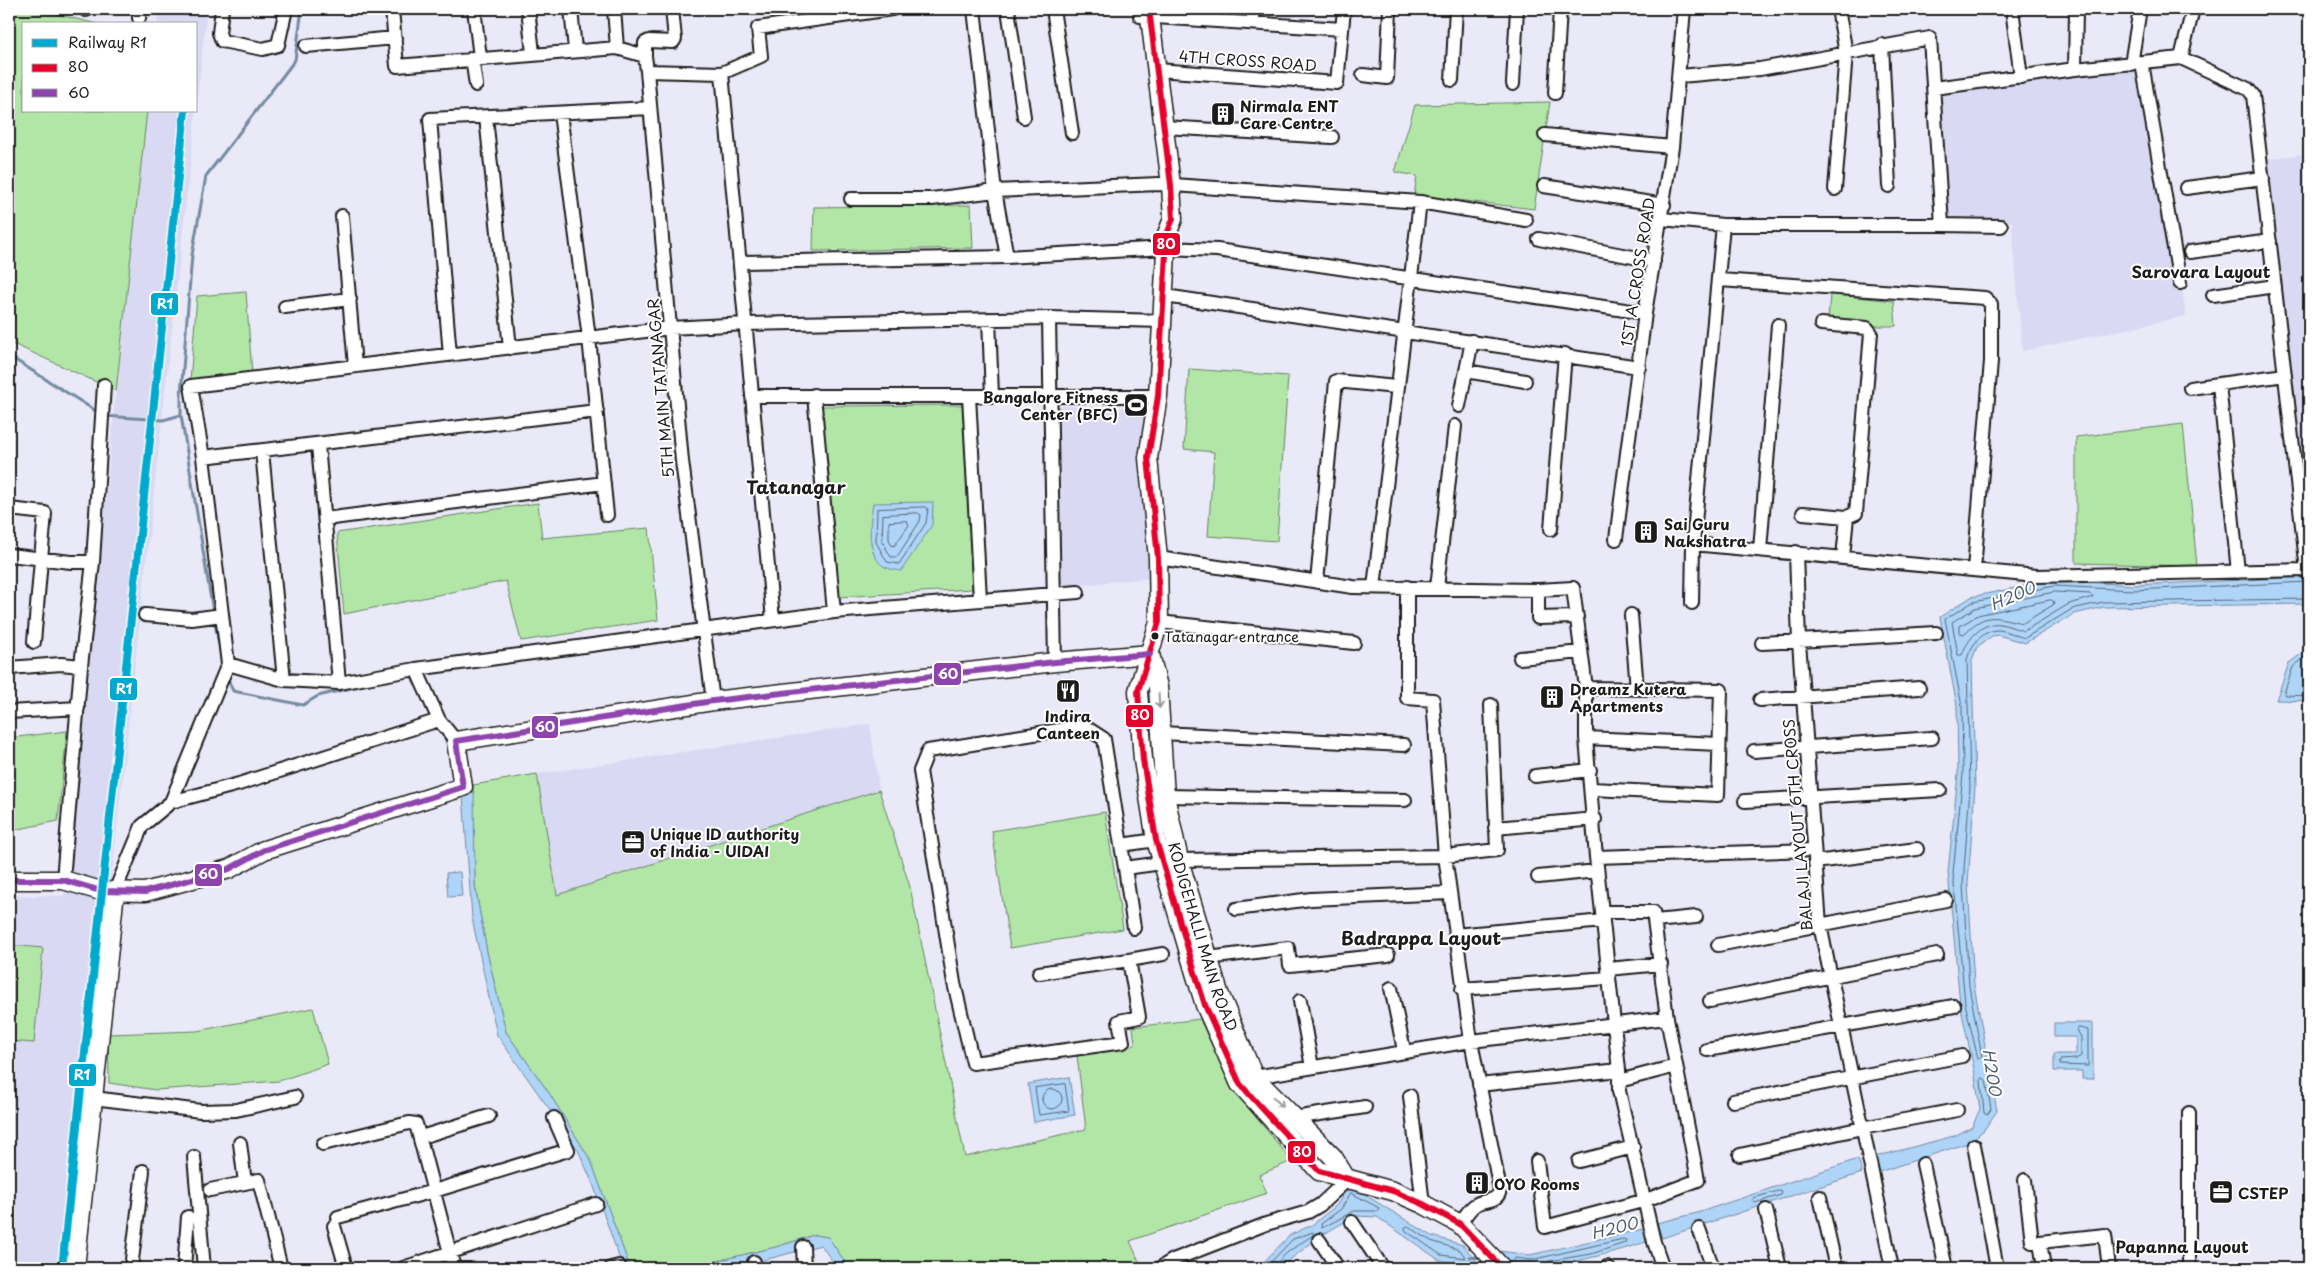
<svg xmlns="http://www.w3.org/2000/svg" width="2318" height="1277" viewBox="0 0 2318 1277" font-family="'Playpen Sans',sans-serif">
<rect width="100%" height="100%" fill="#e9e9f8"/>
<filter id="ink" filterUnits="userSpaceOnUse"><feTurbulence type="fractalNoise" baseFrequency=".02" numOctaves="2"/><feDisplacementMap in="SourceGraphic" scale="10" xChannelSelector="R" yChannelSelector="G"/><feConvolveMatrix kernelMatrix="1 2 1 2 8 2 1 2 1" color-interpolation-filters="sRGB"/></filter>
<g filter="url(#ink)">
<path fill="#d9d9f3" d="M 159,9 L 207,9 L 196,107 L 196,24 L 157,24 Z
M 2148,68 L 2186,316 L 2022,351 L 2012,221 L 1945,221 L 1936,91 Z
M 147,111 L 196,111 L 111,881 L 106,903 L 68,1268 L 9,1268 L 9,895 L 64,896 L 80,763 L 116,391 Z
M 2309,153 L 2309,527 L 2267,159 Z
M 1059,406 L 1146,409 L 1139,447 L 1149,578 L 1062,587 Z
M 870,724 L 879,790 L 557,895 L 537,774 Z"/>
<path fill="#b2e6a7" stroke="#678162" d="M 9,9 L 34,9 L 98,24 L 24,24 L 24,111 L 147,111 L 116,391 L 9,342 Z
M 1550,102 L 1534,209 L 1414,195 L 1417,176 L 1395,172 L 1415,105 Z
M 971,205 L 973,248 L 813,251 L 814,207 Z
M 246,292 L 252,374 L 190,381 L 197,296 Z
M 1830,294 L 1894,301 L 1896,326 L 1873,326 L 1828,321 Z
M 1189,369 L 1288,376 L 1277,541 L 1208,536 L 1214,452 L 1184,449 Z
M 964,405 L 972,589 L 838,597 L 821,406 Z
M 2183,424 L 2197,566 L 2076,563 L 2076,437 Z
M 538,503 L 542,538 L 649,528 L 658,620 L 521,641 L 506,581 L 344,614 L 337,533 Z
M 67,731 L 58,821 L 9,831 L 9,738 Z
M 537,774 L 557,895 L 879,790 L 910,887 L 965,1157 L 1086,1129 L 1077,1056 L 1135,1045 L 1133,1027 L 1200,1019 L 1231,1087 L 1292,1161 L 1259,1175 L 1267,1193 L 1130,1241 L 1142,1268 L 849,1268 L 828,1237 L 814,1235 L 776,1247 L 687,1268 L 630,1268 L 591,1161 L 549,1093 L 506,1032 L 487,952 L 475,886 L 473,785 Z
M 1105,812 L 1123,929 L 1010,948 L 992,831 Z
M 9,945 L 43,948 L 34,1043 L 9,1041 Z
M 313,1008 L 328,1064 L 279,1081 L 156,1090 L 109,1083 L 108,1034 L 197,1031 Z"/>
<path fill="#aed4f8" stroke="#748aa0" d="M 933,502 L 932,525 L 901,571 C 896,570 889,569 885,567 C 865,556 870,521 873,503 Z
M 2309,577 L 2309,604 L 2104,607 L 2074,614 L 2025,643 L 1998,635 L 1992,636 L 1977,647 L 1972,660 L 1975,787 L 1968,883 L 1974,985 L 1997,1111 L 1984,1130 L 1968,1143 L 1879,1172 L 1875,1157 L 1954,1136 L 1972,1127 L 1980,1109 L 1974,1069 L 1960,1004 L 1948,872 L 1958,774 L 1957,706 L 1940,617 L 1971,597 L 2054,580 L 2133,585 Z
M 2309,648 L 2309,701 L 2276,700 L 2289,663 Z
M 474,792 L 475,886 L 487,952 L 506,1032 L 549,1093 L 591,1161 L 630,1268 L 623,1268 L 593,1184 L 578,1150 L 497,1035 L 472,918 L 463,795 Z
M 460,872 L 462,896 L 448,897 L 446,873 Z
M 2054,1023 L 2093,1023 L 2093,1079 L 2082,1079 L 2082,1071 L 2054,1071 L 2054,1054 L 2076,1054 L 2076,1037 L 2054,1037 Z
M 1069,1077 L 1075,1115 L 1034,1122 L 1028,1084 Z
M 1858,1159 L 1862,1173 L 1662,1238 L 1657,1223 L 1697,1213 Z
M 1349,1185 L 1432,1236 L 1463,1245 L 1482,1268 L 1439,1260 L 1377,1217 L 1355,1216 L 1322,1235 L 1279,1268 L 1258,1268 L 1290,1235 L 1312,1225 L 1337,1205 Z
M 1643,1229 L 1646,1242 C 1602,1256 1558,1268 1512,1268 L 1499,1251 L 1530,1255 Z
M 814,1235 L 828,1237 L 849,1268 L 837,1268 L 821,1245 L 734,1268 L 687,1268 L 776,1247 Z"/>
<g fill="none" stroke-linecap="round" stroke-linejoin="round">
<path stroke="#566674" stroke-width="1" d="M 925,507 L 928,509 L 926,523 L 899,564 L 887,562 L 876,542 L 877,509 Z
M 918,513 L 921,515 L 920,521 L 897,557 L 891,557 L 882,541 L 883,515 Z
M 907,521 L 909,525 L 895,545 L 892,546 L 889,539 L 889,522 Z
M 2309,582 L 2133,590 L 2054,586 L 1973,602 L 1945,619 L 1962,706 L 1963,774 L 1953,873 L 1965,1003 L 1978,1059 L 1982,1057 L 1969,986 L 1963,884 L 1970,787 L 1967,660 C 1970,647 1981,631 1997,630 C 2006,630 2016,636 2025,638 L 2072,609 L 2103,602 L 2309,599
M 2055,592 L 2091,594 L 2093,597 L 2069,604 L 2024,631 C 2016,629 2008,625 2000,624 C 1982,621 1967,640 1962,655 L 1958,655 L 1952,622 L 1975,608 Z
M 2051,600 L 2054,602 L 2053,605 L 2023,623 C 1996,618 1987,610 1964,634 L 1960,633 L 1960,626 L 1978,615 Z
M 2309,654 L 2293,667 L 2284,693 L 2286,695 L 2309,696
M 2079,1028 L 2088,1030 L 2088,1066 L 2060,1065 L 2060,1060 L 2076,1059 L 2081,1056 L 2081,1037 L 2077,1030 Z
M 1983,1078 L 1986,1080 L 1991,1109 L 1987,1115 L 1984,1113 L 1981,1081 Z
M 1065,1084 L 1069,1111 L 1039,1115 L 1035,1088 Z
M1042 1099a10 10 0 1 1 20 0a10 10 0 1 1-20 0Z
M 1779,1191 L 1782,1192 L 1781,1195 L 1755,1203 L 1752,1202 L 1754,1198 Z
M 1351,1193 L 1379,1208 L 1379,1211 L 1354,1211 L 1322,1228 L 1321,1224 L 1341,1209 Z
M 1408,1226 L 1431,1241 L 1460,1250 L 1466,1258 L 1441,1255 L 1406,1231 L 1405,1228 Z
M 1265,1268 L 1293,1239 L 1313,1232 L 1313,1235 C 1302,1243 1278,1255 1276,1268
M 1515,1268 L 1513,1261 L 1515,1258 L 1531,1260 L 1623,1239 L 1626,1240 L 1625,1243 L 1591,1254 L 1549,1261 L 1545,1268"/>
<path stroke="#748aa0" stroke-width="3" d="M 9,356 L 99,413
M 104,416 L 163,420 L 181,415
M 213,612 L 181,415 L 181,394 L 192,255 L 206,176 L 295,60 L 302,9
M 214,618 L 223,666
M 227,677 L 233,691 L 303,705 L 318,696 L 368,684
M 443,734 L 449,746
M 1470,1257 L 1483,1258"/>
<defs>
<path id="street" d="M 222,9 L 219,33 L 222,41 L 263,49 L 278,45 L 286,9
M 392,9 L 397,66 L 617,48 L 645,56 L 647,71 L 722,73
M 474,9 L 480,57
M 528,9 L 533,53
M 571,9 L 575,50
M 614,9 L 617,48
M 974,9 L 995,191 L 1007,257
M 1008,9 L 1024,117
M 1053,9 L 1072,133
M 2012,9 L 2021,77
M 86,10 L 86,9
M 1140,16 L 1342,29
M 139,18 L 140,9
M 1252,23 L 1254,9
M 1882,45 L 1889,186
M 306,46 L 395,38
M 645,56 L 645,43 L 649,41 L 673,42 L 675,39 L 672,9
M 472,58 L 476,85
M 2181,58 L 2193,9
M 2142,63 L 2180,283
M 2131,64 L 2140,9
M 2075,69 L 2076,9
M 1157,70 L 1337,83 L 1344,9
M 647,71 L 682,461 L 713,701
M 1363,75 L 1387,78 L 1390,9
M 1452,80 L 1456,9
M 1513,84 L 1517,9
M 1555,93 L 1560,9
M 560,113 L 589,338 L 607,515
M 486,117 L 510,348
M 1164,127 L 1332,137
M 1545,135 L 1672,147
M 1544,186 L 1664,205
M 2186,188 L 2263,178
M 1835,189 L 1846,53 L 1838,9
M 851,199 L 932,199 L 995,191 L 1159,184 L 1420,202
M 342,216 L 355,366
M 1662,219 L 1723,225 L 1942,225 L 1930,38 L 1760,69 L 1680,76
M 1942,225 L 2001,226
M 1539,239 L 1654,261
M 2190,252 L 2270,241
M 742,262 L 1007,257 L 1166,248 L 1217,250 L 1645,313
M 1719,280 L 1985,298 L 1991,304 L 1991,361 L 1974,570
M 2213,295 L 2275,286
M 1165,296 L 1639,367
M 285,307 L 350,299
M 989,319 L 992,396
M 1821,324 L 1867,328 L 1871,333 L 1856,513 L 1847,517 L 1843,557
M 450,355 L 430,119 L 650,108
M 1466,371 L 1525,381
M 2219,384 L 2238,572
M 2190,388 L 2285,375
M 814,395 L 834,612
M 752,396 L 969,396 L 980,599
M 969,396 L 1158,396
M 1459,406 L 1472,341
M 597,411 L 203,457 L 191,386 L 670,328 L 746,324 L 1049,318
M 318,445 L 339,683
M 262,451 L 284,680
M 9,509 L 45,513 L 34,642
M 1803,513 L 1847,517
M 325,519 L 604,483
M 1551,529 L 1565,354
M 1616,539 L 1645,313 L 1672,147 L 1684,9
M 1693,544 L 2037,576 L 2307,570 L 2253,95 L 2248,89 L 2181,58 L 2075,69 L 1934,88
M 1760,550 L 1778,325
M 1796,552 L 1799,642 L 1820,925 L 1892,1268
M 9,555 L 71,562 L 93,562 L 104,385
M 1158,558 L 1353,587 L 1538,590 L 1573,588 L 1586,688 L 1586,738 L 1596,857 L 1619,1070 L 1619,1091 L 1654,1242 L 1663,1268
M 1317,582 L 1336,381 L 1396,387
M 1374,587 L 1420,202 L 1526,220
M 1437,588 L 1455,426
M 1538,590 L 1538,618 L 1577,617
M 1692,603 L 1693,544 L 1723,225
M 145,615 L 192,619 L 222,615
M 1631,615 L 1637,689
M 773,620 L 722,73 L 761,56 L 758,28 L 892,9
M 1159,622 L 1354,643
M 1762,643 L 1936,633
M 1520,658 L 1581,652
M 1055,662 L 1049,318 L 1163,321
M 228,664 L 284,680 L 339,683 L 416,669 L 439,720
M 9,668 L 61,664 L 81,666
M 416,669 L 834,612 L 1078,592
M 1586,688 L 1721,690 L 1718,795 L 1592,789
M 1760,700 L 1919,688
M 9,712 L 78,708
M 1161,733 L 1404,745
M 1586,738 L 1719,744
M 1754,751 L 1932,738
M 1535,776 L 1590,770
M 1165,796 L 1405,800
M 1745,801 L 1940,790
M 171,802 L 228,664 L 203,457
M 1495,828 L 1595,819
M 1156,840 L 1121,845 L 1125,868 L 1162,863
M 1121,845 L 1104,739 L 1084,726 L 928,751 L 920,771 L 954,983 L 973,1063 L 1123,1042 L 1119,1021 L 1139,1017 L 1129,960 L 1163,954
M 1596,857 L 1814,850
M 1179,860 L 1445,856 L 1497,850 L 1491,705
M 1815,862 L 1917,849
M 1125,868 L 1134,928
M 1538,877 L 1597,871
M 63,880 L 81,666 L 93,562
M 115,891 L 142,826 L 171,802 L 239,784 L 439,720 L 456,741
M 1236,909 L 1311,899 L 1450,893
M 1655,921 L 1696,917
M 1455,935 L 1603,921
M 1718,945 L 1946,900
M 1208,958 L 1288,948 L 1290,965 L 1388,955
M 1608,969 L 1661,964
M 1039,973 L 1129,960
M 1391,988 L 1404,1050
M 1462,989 L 1608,978
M 1300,1001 L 1312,1067
M 1710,1001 L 1937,955
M 1707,1050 L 1954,1006
M 1254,1077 L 1471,1041 L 1445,856 L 1433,700 L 1407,698 L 1407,587
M 1619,1081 L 1676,1066
M 1479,1085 L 1619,1070
M 1410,1096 L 1423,1204
M 93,1098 L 201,1111 L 236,1110 L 295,1097
M 1733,1101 L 1962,1056
M 2189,1113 L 2189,1268
M 1294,1118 L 1365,1107
M 421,1137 L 489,1116
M 240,1143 L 245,1183
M 323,1144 L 409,1123 L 416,1124 L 454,1268
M 1974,1145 L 1997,1268
M 1740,1155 L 1862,1128 L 1957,1110
M 194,1157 L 204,1268
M 1537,1161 L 1545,1227 L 1646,1200 L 1698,1180 L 1667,1018 L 1653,912 L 1602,912
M 1579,1161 L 1633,1147
M 1923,1164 L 1946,1268
M 2025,1180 L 2032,1242 L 2040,1242
M 210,1190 L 259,1180 L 281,1268
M 1820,1197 L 1836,1268
M 1766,1210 L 1780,1268
M 338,1217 L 434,1191 L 568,1150 L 554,1118
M 1352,1222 L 1383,1268
M 1460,1224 C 1464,1218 1468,1210 1475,1205 C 1484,1198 1497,1204 1500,1190 L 1471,1041 L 1667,1018
M 334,1226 L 346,1268
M 1699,1229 L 1713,1268
M 1319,1240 L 1338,1268
M 803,1247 L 804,1268
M 754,1262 L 754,1268
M 1607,1267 L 1608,1268
M 131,1268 L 143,1171
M 184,1268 L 188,1217
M 403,1268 L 596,1204
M 611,1268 L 619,1266
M 1160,1268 L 1173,1260 L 1266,1224 L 1308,1212 L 1320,1205 L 1347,1180
M 2044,1268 L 2040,1242 L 2105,1235 L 2109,1268"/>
<g id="secondary">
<path d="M 1149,9 L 1171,185 L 1173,219 L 1167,234 L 1158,396 L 1148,458 L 1158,558 L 1159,622 L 1138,691 L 1143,760 L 1156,840 L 1196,976 L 1205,1005 L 1240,1084 L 1319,1171 L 1393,1191 L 1423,1204 L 1460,1224 L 1502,1268"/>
<path id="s1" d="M 1150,654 L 1158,687 L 1165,796 L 1179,860 L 1219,993 L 1254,1077 L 1333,1157 L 1347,1180"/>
<path d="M 9,880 L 63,880 L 101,891 L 145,892 L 229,869 L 264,850 L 463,787 L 456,741 L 713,701 L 1055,662 L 1150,654"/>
<path d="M 75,1268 L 115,891"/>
</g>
</defs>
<use href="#street" stroke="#1c1c1c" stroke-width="16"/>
<use href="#secondary" stroke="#1c1c1c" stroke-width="21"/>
<use href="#street" stroke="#fff" stroke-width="12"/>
<use href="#secondary" stroke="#fff" stroke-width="18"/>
<defs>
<path id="bus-1" d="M 1149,9 L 1171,185 L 1173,219 L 1167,234 L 1158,396 L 1148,458 L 1158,558 L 1159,622 L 1138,691 L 1143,760 L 1156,840 L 1196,976 L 1205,1005 L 1240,1084 L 1319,1171 L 1393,1191 L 1423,1204 L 1460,1224 L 1502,1268"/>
<path id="bus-2" d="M 9,880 L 63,880 L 101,891 L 145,892 L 229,869 L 264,850 L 463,787 L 456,741 L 713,701 L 1055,662 L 1150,654"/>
</defs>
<use href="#bus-1" stroke="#fff" stroke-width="10"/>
<use href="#bus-2" stroke="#fff" stroke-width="10"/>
<use href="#bus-1" stroke="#e4002b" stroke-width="6"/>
<use href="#bus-2" stroke="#8e44ad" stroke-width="6"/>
<defs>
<path id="rail-1" d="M 62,1268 L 185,111"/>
</defs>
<use href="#rail-1" stroke="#fff" stroke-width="11"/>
<use href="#rail-1" stroke="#00a9ce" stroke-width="8"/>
</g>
<defs><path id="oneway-shaft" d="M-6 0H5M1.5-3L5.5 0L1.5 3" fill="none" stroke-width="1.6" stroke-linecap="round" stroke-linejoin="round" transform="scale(1.25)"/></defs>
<g stroke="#999">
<use href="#oneway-shaft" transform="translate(1159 701) rotate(87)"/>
<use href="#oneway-shaft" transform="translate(1278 1102) rotate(45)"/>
</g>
</g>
<defs>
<symbol id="building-square" viewBox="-11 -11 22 22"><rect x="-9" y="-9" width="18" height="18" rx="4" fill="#1c1c1c" stroke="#fff"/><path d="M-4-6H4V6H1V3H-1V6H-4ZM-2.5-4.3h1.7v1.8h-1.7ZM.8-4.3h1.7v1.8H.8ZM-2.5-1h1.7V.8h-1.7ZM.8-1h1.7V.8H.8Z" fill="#fff"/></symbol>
<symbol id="stadium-square" viewBox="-11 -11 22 22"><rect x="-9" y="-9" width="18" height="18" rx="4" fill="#1c1c1c" stroke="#fff"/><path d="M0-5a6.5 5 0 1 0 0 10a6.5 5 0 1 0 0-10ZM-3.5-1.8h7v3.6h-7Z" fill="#fff"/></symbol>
<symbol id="restaurant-square" viewBox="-11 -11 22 22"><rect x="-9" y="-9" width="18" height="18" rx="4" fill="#1c1c1c" stroke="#fff"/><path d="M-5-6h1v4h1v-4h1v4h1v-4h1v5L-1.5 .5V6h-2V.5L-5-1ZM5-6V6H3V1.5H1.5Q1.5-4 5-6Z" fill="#fff"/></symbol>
<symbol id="office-square" viewBox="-11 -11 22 22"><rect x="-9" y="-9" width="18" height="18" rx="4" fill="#1c1c1c" stroke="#fff"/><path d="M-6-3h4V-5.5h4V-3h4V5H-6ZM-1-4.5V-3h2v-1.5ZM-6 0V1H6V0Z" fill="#fff"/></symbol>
</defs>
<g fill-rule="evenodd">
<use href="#building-square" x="1209" y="100" width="28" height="28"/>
<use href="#stadium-square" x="1122" y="391" width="28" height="28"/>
<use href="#building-square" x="1632" y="518" width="28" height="28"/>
<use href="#restaurant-square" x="1054" y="677" width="28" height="28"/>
<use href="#building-square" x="1538" y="683" width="28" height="28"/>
<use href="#office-square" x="619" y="828" width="28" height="28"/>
<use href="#building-square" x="1463" y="1169" width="28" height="28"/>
<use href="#office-square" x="2207" y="1178" width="28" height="28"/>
</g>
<circle fill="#1c1c1c" stroke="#fff" stroke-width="2" cx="1155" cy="636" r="4.5"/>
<g text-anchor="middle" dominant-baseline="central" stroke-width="4" stroke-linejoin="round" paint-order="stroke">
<g font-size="14" fill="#1c1c1c" stroke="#fff" text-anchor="start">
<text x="1164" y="636">Tatanagar entrance</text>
</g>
<g font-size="15" fill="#1c1c1c" stroke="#fff">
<text transform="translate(1248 60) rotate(4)">4TH CROSS ROAD</text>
<text transform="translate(1637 272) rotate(-81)">1ST A CROSS ROAD</text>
<text transform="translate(660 388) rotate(-95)">5TH MAIN TATANAGAR</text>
<text transform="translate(1797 825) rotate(-95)">BALAJI LAYOUT 6TH CROSS</text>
<text stroke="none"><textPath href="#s1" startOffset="289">KODIGEHALLI MAIN ROAD</textPath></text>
</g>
<g font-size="15" font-weight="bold" fill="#1c1c1c" stroke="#fff" text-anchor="start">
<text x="1240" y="105">Nirmala ENT<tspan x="1240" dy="17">Care Centre</tspan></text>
<text x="1118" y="396" text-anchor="end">Bangalore Fitness<tspan x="1118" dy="17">Center (BFC)</tspan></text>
<text x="1664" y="523">Sai Guru<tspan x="1664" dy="17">Nakshatra</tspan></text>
<text x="1570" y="688">Dreamz Kutera<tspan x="1570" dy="17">Apartments</tspan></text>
<text x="1068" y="715" text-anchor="middle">Indira<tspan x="1068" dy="17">Canteen</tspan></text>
<text x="650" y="833">Unique ID authority<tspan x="650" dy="17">of India - UIDAI</tspan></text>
<text x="1494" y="1183">OYO Rooms</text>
<text x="2238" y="1192">CSTEP</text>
</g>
<g font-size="16" font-weight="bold" fill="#1c1c1c" stroke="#fff">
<text x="2201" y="271">Sarovara Layout</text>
<text x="2182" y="1246">Papanna Layout</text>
</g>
<g font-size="16" font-style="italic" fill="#4f5c69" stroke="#fff">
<text transform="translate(2012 595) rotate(-24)">H200</text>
<text transform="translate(1993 1072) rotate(81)">H200</text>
<text transform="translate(1614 1227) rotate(-14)">H200</text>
</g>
<g font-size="18" font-weight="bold" fill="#1c1c1c" stroke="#fff">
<text x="796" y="486">Tatanagar</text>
<text x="1421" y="937">Badrappa Layout</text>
</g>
</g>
<g stroke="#fff" stroke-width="2">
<rect x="1152" y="232" width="29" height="24" rx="5" fill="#e4002b"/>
<rect x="150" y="292" width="29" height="24" rx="5" fill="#00a9ce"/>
<rect x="933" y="662" width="29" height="24" rx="5" fill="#8e44ad"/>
<rect x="109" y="677" width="29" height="24" rx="5" fill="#00a9ce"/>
<rect x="1125" y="704" width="29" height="24" rx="5" fill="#e4002b"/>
<rect x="531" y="715" width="28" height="24" rx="5" fill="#8e44ad"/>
<rect x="194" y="863" width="29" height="24" rx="5" fill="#8e44ad"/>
<rect x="68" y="1063" width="29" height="24" rx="5" fill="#00a9ce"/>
<rect x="1287" y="1140" width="29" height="24" rx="5" fill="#e4002b"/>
</g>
<g font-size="14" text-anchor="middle" font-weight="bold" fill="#fff">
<text x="1166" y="249">80</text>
<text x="165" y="309">R1</text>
<text x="948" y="679">60</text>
<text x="124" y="694">R1</text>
<text x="1140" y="720">80</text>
<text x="545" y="732">60</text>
<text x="208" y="879">60</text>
<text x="82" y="1080">R1</text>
<text x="1302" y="1157">80</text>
</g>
<rect width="2318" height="1277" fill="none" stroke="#fff" stroke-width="30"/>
<rect x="15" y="15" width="2288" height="1247" fill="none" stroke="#1c1c1c" stroke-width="2" filter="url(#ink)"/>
<rect x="22" y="22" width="175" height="90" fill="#ffffff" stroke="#a4a4a4"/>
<rect x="32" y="39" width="25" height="8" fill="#00a9ce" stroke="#a4a4a4"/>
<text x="68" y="48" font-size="15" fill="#1c1c1c">Railway R1</text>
<rect x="32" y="64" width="25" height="8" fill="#e4002b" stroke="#a4a4a4"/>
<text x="68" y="72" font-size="15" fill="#1c1c1c">80</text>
<rect x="32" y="89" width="25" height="8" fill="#8e44ad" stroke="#a4a4a4"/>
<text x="68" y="98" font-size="15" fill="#1c1c1c">60</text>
</svg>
